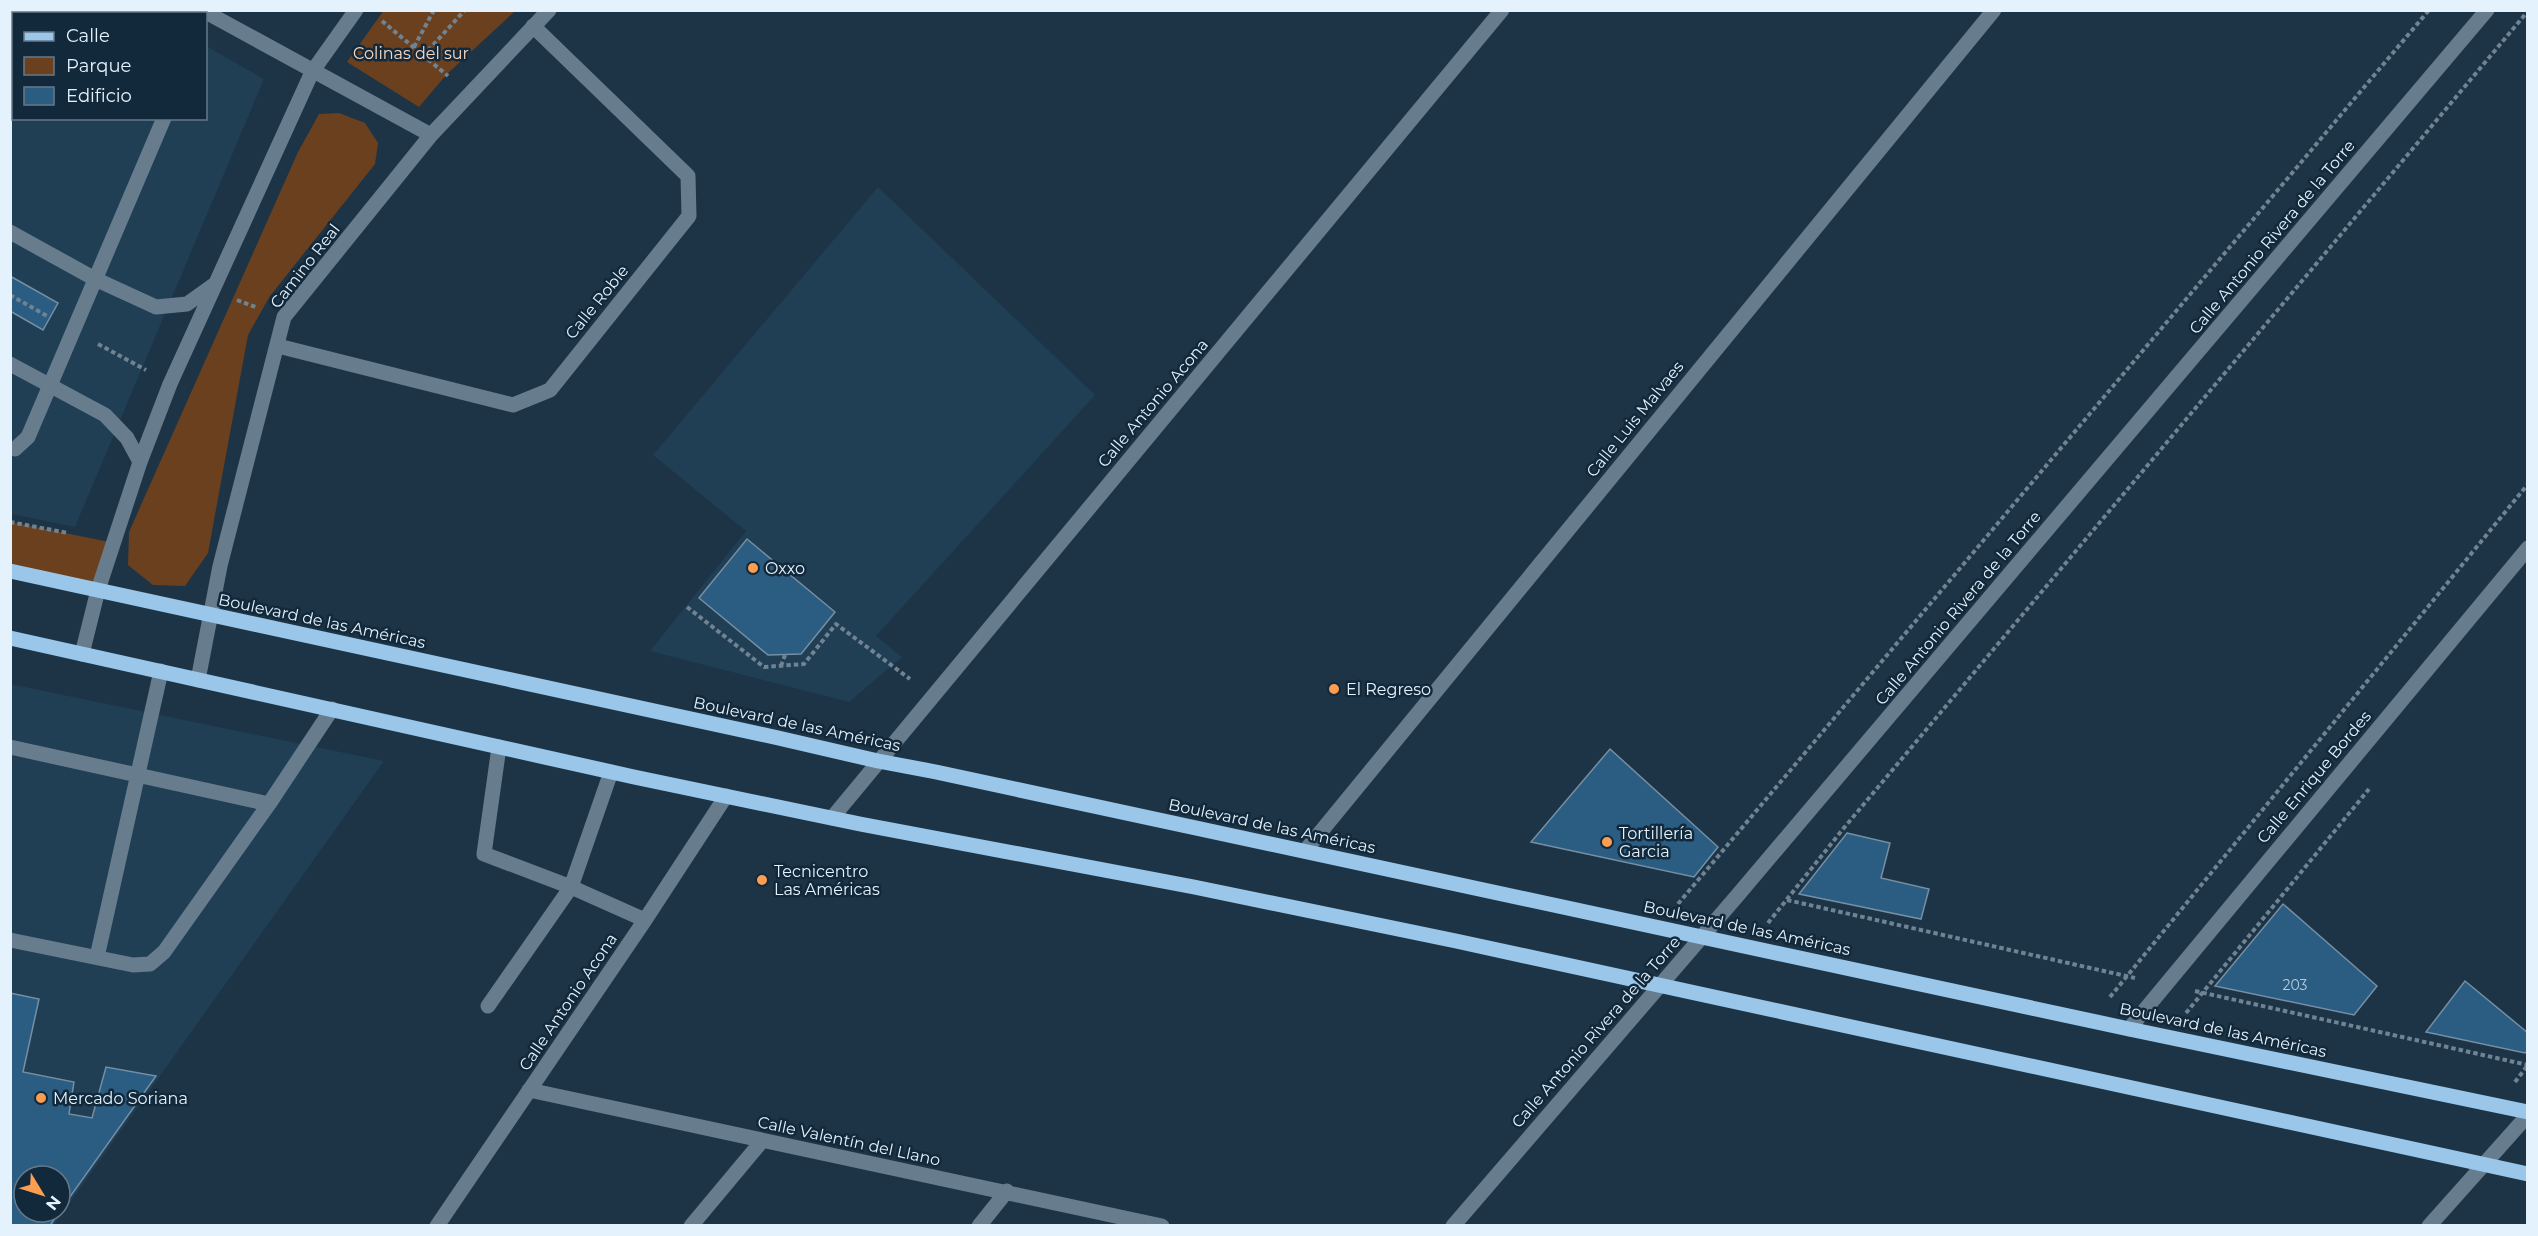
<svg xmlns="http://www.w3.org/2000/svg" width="2538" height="1236" viewBox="0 0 2538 1236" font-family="Montserrat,sans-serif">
<rect width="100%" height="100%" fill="#1c3446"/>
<path fill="#203e54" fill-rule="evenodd" d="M 11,11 L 143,11 L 148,13 L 14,14 L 14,118 L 206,118 L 206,46 L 264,79 L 75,527 L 11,514 Z
M 878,187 L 1095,395 L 876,636 L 902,657 L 849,702 L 650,651 L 746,531 L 653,455 Z
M 10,684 L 384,761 L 54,1225 L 11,1225 ZM 24,1176 L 60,1176 L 60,1212 L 24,1212 Z"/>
<path fill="#6b401e" d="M 384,10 L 515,10 L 515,11 L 447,74 L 419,107 L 347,62 Z
M 339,113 L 365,123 L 378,143 L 375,164 L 270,296 L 248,335 L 208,553 L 185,586 L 153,585 L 128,565 L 129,532 L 298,152 L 319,114 Z
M 11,522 L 114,543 L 98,590 L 11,571 Z"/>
<path fill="#2b5c81" stroke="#758fa4" stroke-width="1.5" d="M 10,276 L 58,303 L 43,330 L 10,311 Z
M 747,539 L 835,612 L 801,654 L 768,655 L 699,598 Z
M 1610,749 L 1718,847 L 1694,877 L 1531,842 Z
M 1847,833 L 1890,843 L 1881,878 L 1929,889 L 1921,919 L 1799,894 Z
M 2283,904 L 2377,986 L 2354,1015 L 2215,986 Z
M 2465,981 L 2528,1033 L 2528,1050 L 2525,1053 L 2426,1032 Z
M 10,993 L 39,999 L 23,1072 L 74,1082 L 69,1114 L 92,1118 L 106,1067 L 156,1076 L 60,1211 L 60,1176 L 24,1176 L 24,1212 L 59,1212 L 50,1226 L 10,1226 Z"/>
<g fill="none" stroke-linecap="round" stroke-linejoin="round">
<path stroke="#6f8392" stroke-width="4" stroke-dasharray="4.5 3" stroke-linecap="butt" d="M 382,21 L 448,76
M 414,47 L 434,10
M 423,56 L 465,10
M 10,295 L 49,317
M 237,300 L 258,308
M 98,344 L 146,370
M 10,522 L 68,533
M 687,607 L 764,667 L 804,664 L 836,624 L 910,679
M 781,666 L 785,655
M 1787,900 L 2135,978
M 1678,904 L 2429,10
M 1768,923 L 1843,829 L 2528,11
M 2195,991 L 2528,1065
M 2110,997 L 2528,484
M 2186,1013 L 2369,789
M 2515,1082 L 2528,1065"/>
<path stroke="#677c8d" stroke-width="15" d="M 202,10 L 431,135
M 10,24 L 14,21
M 10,232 L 95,279 L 156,307 L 187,304 L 215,284
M 278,346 L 513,405 L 550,390 L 689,216 L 688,176 L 533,26
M 10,364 L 105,415 L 127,438 L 140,462
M 15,449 L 28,437 L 164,118
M 82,654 L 98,590 L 140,462 L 170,384 L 312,72 L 356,10
M 198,680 L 220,566 L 284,317 L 431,135 L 549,10
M 10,747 L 269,804
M 499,747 L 484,854 L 571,887 L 645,920
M 832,818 L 1502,10
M 1305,851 L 1994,10
M 10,940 L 133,965 L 150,964 L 164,952 L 269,804 L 332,709
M 97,957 L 161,671
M 488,1006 L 571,887 L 611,772
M 2129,1029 L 2528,548
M 529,1090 L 1162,1226
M 437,1226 L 645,920 L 726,796
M 691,1226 L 762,1141
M 979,1226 L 1007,1191
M 1453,1226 L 1737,896 L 2487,10
M 2429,1226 L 2528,1115"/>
<path stroke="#9ac6e9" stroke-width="15" d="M 10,571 L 774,737 L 878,761 L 936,772 L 2129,1029 L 2528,1112
M 10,638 L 634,777 L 860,824 L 1194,887 L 1456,941 L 2528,1174"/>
</g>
<g fill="#fb9e52" stroke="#12293b" stroke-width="2">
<circle cx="753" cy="568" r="6"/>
<circle cx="1334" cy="689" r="6"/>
<circle cx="1607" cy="842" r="6"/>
<circle cx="762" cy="880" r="6"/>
<circle cx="41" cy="1098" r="6"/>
</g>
<g text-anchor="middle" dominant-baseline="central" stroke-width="5" stroke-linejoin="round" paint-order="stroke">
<g font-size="14" fill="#b5ccde">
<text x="2295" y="985">203</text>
</g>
<g font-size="16" fill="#f6d8c2" stroke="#12293b">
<text x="411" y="53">Colinas del sur</text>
</g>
<g font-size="16" fill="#e3f2fd" stroke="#12293b">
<text transform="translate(2272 237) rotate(-50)">Calle Antonio Rivera de la Torre</text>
<text transform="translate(305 266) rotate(-52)">Camino Real</text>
<text transform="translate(597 302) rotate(-51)">Calle Roble</text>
<text transform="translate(1153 403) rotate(-50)">Calle Antonio Acona</text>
<text transform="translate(1635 419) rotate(-51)">Calle Luis Malvaes</text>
<text transform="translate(1958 608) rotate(-50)">Calle Antonio Rivera de la Torre</text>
<text transform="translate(322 621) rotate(12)">Boulevard de las Américas</text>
<text transform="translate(797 724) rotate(12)">Boulevard de las Américas</text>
<text transform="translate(2314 777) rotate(-50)">Calle Enrique Bordes</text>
<text transform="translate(1272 826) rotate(12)">Boulevard de las Américas</text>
<text transform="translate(1747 928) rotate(12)">Boulevard de las Américas</text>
<text transform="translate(568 1002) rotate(-56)">Calle Antonio Acona</text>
<text transform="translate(2223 1030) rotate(12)">Boulevard de las Américas</text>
<text transform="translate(1596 1032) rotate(-49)">Calle Antonio Rivera de la Torre</text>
<text transform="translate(849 1141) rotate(12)">Calle Valentín del Llano</text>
</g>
<g font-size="16" fill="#e3f2fd" stroke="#12293b" text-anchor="start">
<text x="765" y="568">Oxxo</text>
<text x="1346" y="689">El Regreso</text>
<text x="1619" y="833">Tortillería<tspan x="1619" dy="18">Garcia</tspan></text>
<text x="774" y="871">Tecnicentro<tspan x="774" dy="18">Las Américas</tspan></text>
<text x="53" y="1098">Mercado Soriana</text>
</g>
</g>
<rect width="2538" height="1236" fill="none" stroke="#e3f2fd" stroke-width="24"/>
<rect x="12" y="12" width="195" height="108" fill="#12293b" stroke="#667989" stroke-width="1.5"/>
<rect x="24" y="32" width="30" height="9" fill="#9ac6e9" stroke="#667989" stroke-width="1.5"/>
<text x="66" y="42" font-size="18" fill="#e3f2fd">Calle</text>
<rect x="24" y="57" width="30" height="18" fill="#6b401e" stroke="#667989" stroke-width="1.5"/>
<text x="66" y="72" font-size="18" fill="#e3f2fd">Parque</text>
<rect x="24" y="87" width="30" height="18" fill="#2b5c81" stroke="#667989" stroke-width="1.5"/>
<text x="66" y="102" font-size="18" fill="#e3f2fd">Edificio</text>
<g transform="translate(42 1194) rotate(128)"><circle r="28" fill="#12293b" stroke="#667989" stroke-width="1.5"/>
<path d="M0-4.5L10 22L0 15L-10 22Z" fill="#fb9e52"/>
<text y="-9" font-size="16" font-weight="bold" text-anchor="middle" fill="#e3f2fd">N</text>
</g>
</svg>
